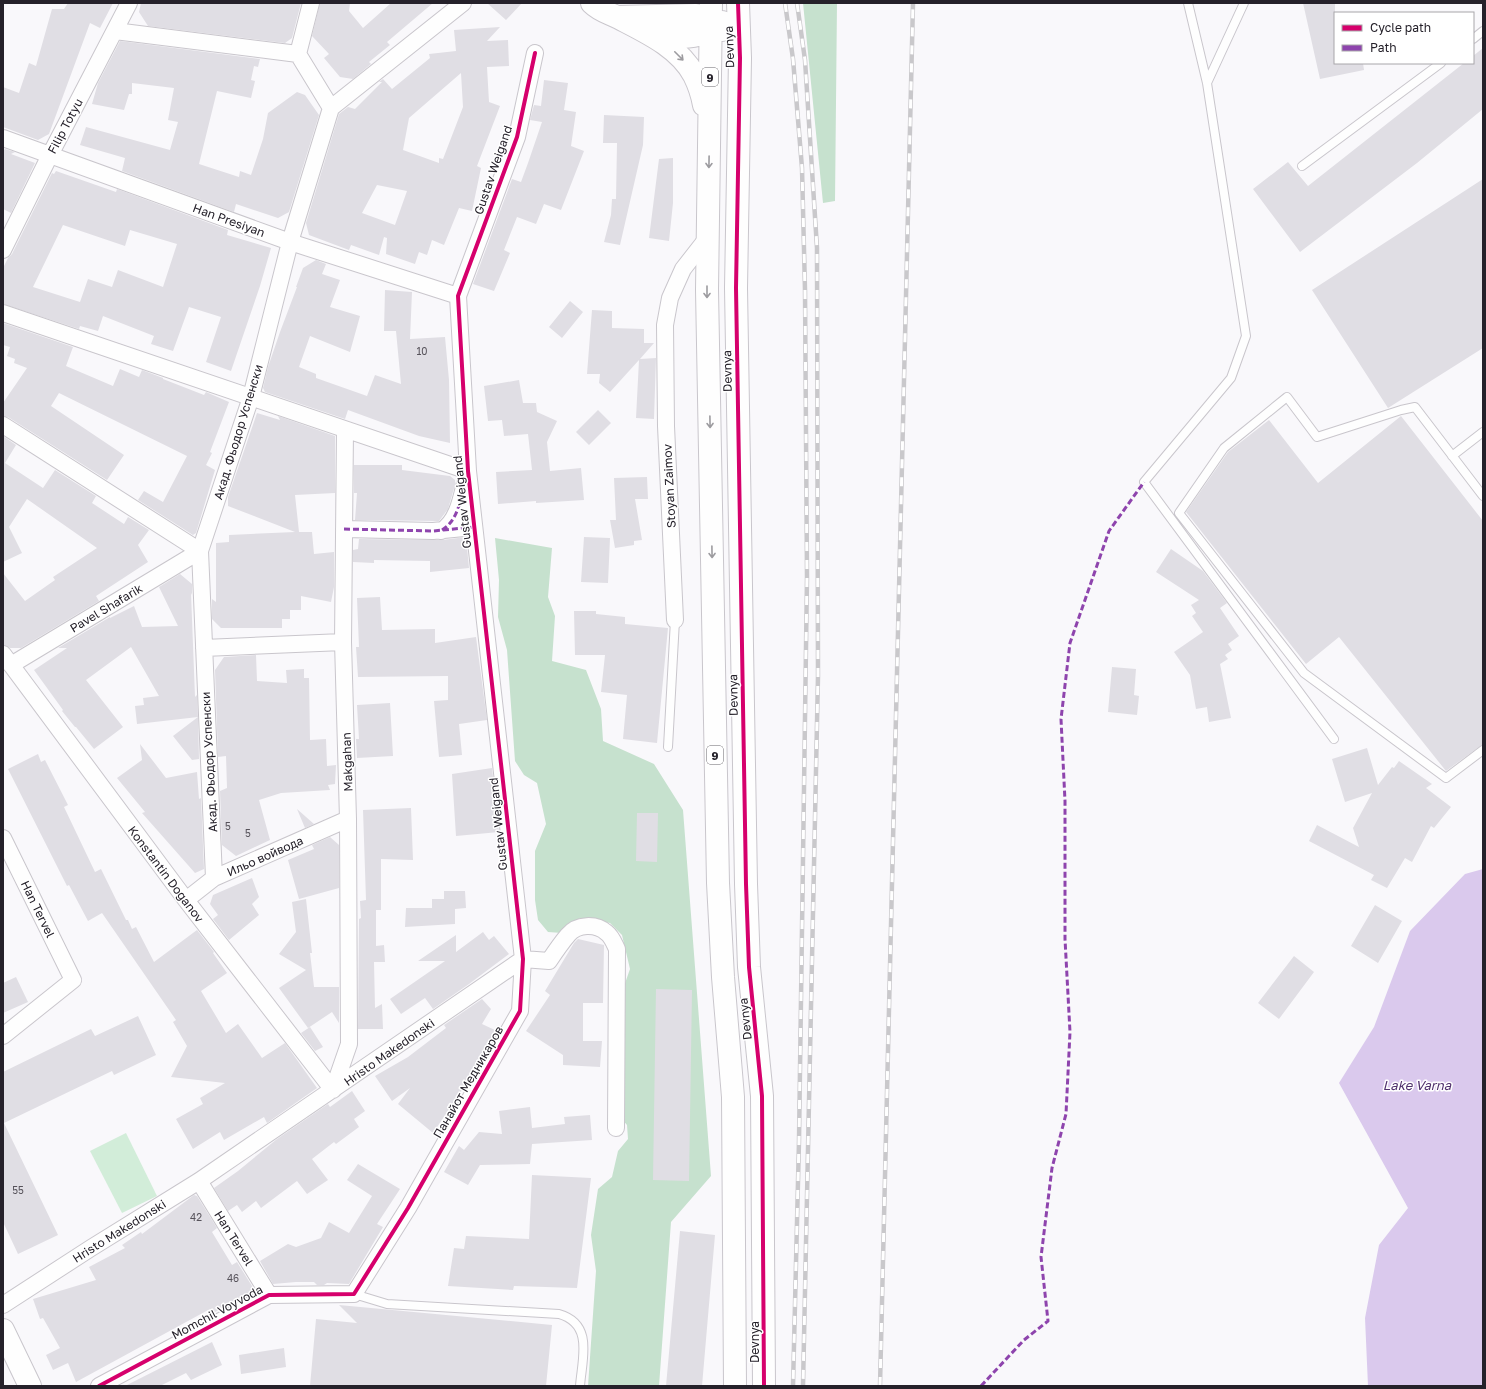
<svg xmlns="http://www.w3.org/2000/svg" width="1486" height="1389" viewBox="0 0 1486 1389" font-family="'Golos Text',sans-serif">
<rect width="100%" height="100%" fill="#f9f8fb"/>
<path fill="#d2edd9" d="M 126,1133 L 157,1196 L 122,1213 L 90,1151 Z"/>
<path fill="#c6e1ce" d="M 803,3 L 837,3 L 835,201 L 823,203 Z
M 495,538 L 552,548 L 548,597 L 555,616 L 552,661 L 586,670 L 601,709 L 603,741 L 654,764 L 683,810 L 711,1176 L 671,1222 L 659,1386 L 588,1386 L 596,1271 L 591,1235 L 598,1189 L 612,1177 L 618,1151 L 628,1139 L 627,1125 L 619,1116 L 620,1089 L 625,1072 L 623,1059 L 623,989 L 630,969 L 622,935 L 610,923 L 580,918 L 562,933 L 548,932 L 538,920 L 535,900 L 535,851 L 546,824 L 537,783 L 524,775 L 515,761 L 507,650 L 498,617 L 499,580 Z"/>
<path fill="#dac9ed" d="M 1483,869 L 1483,1386 L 1368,1386 L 1365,1318 L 1379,1245 L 1408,1208 L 1339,1083 L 1374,1027 L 1410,931 L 1465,874 Z"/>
<path fill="#e0dee4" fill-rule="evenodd" d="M 68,3 L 113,3 L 100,28 L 90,23 L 49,134 L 38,140 L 3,127 L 3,87 L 19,93 L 29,63 L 36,66 L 52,9 L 64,9 Z
M 141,3 L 301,3 L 292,38 L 285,43 L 148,26 L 139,12 Z
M 320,3 L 350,3 L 349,11 L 363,28 L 391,3 L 433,3 L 387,42 L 390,45 L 369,62 L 371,64 L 353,79 L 340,77 L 324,58 L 329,54 L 312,36 Z
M 487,3 L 522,3 L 506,20 Z
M 1303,3 L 1335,3 L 1335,63 L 1363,63 L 1364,70 L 1320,79 Z
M 500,27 L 487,41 L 508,40 L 509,66 L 487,67 L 489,102 L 500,106 L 477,166 L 481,168 L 472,211 L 459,208 L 444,245 L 432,240 L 427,255 L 419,252 L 415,264 L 386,254 L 387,238 L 384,237 L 379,255 L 351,245 L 349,250 L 309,235 L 306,223 L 339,114 L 348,107 L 355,109 L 382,82 L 379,82 L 383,79 L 392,89 L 430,58 L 429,54 L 456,51 L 454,30 ZM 461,73 L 463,107 L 443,159 L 439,158 L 439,163 L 403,150 L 409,118 ZM 377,185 L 407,191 L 395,225 L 362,213 Z
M 120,41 L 260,59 L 258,67 L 254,66 L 251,80 L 255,81 L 251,98 L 217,91 L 199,164 L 239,177 L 240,171 L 251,175 L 263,139 L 268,113 L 297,92 L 305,95 L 319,115 L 289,212 L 278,218 L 236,204 L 234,212 L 122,171 L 125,158 L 80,145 L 86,127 L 170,150 L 178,122 L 168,120 L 174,88 L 132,83 L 132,94 L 129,94 L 124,110 L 92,104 L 98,83 Z
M 1483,48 L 1483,109 L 1417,163 L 1300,252 L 1253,189 L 1288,162 L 1308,186 L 1464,63 L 1473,63 L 1473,56 Z
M 544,80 L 568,83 L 564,110 L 576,112 L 571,146 L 584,151 L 561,210 L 544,204 L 536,224 L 517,217 L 504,250 L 510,253 L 494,291 L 473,284 L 512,179 L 521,182 L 528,163 L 542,122 L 530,120 L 534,105 L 541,106 Z
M 604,115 L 644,117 L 643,145 L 620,245 L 604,242 L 611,215 L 612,199 L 616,199 L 617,143 L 603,143 Z
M 5,149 L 15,152 L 11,154 L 35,163 L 11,213 L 3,209 L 3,151 Z
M 673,158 L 673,203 L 669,241 L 649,238 L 659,159 Z
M 56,171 L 116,192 L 117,189 L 228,230 L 227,235 L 271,248 L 260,286 L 231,371 L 206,362 L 221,317 L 189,307 L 173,351 L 151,344 L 154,336 L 103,316 L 98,331 L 80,326 L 79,329 L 3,304 L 3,268 L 8,258 L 12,254 L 52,173 L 54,174 ZM 63,225 L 125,246 L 130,230 L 177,244 L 163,287 L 118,270 L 112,287 L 88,279 L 80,302 L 33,287 Z
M 1483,179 L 1483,348 L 1388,408 L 1312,290 Z
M 316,260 L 326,264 L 322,274 L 340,280 L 330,307 L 360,316 L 350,352 L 310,336 L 299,367 L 316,374 L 316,378 L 367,396 L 375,375 L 401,384 L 396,331 L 384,331 L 385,290 L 412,292 L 410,339 L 445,337 L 449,380 L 450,443 L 419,436 L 348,410 L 345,419 L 265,392 L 263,388 L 268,367 L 280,332 L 297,287 L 296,287 L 303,268 Z
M 570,301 L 583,312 L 562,338 L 549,327 Z
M 592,310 L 612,311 L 612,328 L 644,329 L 644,343 L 654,343 L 640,359 L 656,358 L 654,419 L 636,418 L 639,360 L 610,392 L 599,383 L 600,374 L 587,374 Z
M 3,323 L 73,347 L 66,366 L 113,386 L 120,369 L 139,377 L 142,370 L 163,378 L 163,379 L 204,395 L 206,392 L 229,402 L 210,452 L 212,453 L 206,465 L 215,470 L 196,533 L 193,535 L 138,500 L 144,491 L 163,502 L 187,456 L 59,393 L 51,406 L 124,455 L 107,480 L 8,417 L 3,416 L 3,403 L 27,368 L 14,363 L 15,359 L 7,356 L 10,347 L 3,345 Z
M 519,380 L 523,403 L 536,403 L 537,412 L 557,421 L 547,442 L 550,471 L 581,468 L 584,500 L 536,503 L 536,501 L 498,504 L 496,472 L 532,470 L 528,434 L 504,436 L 502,420 L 488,421 L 484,386 Z
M 598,410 L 611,423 L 589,445 L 576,432 Z
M 257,413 L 280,420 L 278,416 L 335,436 L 335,493 L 295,495 L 299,532 L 312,532 L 314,554 L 334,552 L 334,587 L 331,602 L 301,596 L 301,610 L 290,610 L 290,619 L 282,619 L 282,628 L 221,628 L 212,619 L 212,599 L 216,602 L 216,543 L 229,542 L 229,535 L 295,532 L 228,506 L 228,497 Z
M 1401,416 L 1483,521 L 1483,744 L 1446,771 L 1339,637 L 1306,664 L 1186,512 L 1228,452 L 1269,420 L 1318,483 Z
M 3,436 L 16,445 L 5,463 L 43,488 L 55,470 L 96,496 L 92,503 L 124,524 L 128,517 L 149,530 L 138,545 L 148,562 L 96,596 L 99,601 L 21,648 L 10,648 L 3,645 L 3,573 L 25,601 L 55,580 L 53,577 L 97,548 L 27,499 L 9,527 L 22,553 L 3,562 Z
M 354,465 L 402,465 L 402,470 L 450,476 L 455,480 L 455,485 L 448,509 L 439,521 L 355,520 L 357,493 L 354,493 Z
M 647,477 L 648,499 L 635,499 L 642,540 L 634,541 L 634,545 L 615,548 L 610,520 L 616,520 L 614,478 Z
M 466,537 L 469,568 L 430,572 L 430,561 L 374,560 L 374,563 L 353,562 L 353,550 L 358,549 L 359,539 L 442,540 Z
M 584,537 L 610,538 L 608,583 L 581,582 Z
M 1171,549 L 1203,571 L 1227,603 L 1220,608 L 1239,636 L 1228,644 L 1232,650 L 1225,655 L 1228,659 L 1220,664 L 1231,718 L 1209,722 L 1207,707 L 1196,709 L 1190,675 L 1174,652 L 1203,632 L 1192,616 L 1196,613 L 1191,605 L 1199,600 L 1156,572 Z
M 180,574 L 192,584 L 192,595 L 191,593 L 195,697 L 197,695 L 198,717 L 137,724 L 135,706 L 144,705 L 143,698 L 159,696 L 131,647 L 86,680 L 123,727 L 94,749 L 76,727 L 75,727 L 62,711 L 63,710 L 34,670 L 67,648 L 58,648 L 110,617 L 110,618 L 134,606 L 142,627 L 178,626 L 159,587 Z
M 380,597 L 382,630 L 435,629 L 435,643 L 476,637 L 487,720 L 459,724 L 462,755 L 439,757 L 434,701 L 448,700 L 448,676 L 358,677 L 356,647 L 359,647 L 357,598 Z
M 574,611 L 596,611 L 596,614 L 625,617 L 625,624 L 668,628 L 657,743 L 623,739 L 627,695 L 601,692 L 605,655 L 575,655 Z
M 256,655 L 257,681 L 287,683 L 286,670 L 304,669 L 304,678 L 309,678 L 310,740 L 326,739 L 327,766 L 336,765 L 335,784 L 328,785 L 330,790 L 281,793 L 259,800 L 270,840 L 236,856 L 222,845 L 220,791 L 227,788 L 226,756 L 218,757 L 215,670 L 224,657 Z
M 1112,667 L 1136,669 L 1134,695 L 1139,696 L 1137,715 L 1108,712 Z
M 390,703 L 393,756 L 357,758 L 356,739 L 359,739 L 357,705 Z
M 198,717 L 199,759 L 192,760 L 173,736 Z
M 140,744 L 166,778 L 197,772 L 199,799 L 201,798 L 204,869 L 195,873 L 142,813 L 145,812 L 117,778 L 142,760 Z
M 1367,748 L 1378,785 L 1392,767 L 1394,768 L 1399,761 L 1432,784 L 1426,788 L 1451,807 L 1434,828 L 1431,826 L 1412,862 L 1405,858 L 1387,888 L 1371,880 L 1374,875 L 1309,841 L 1317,825 L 1359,847 L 1353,828 L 1372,793 L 1345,802 L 1332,759 Z
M 38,754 L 41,762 L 45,760 L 68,805 L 64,807 L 95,872 L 101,869 L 126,920 L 128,920 L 132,929 L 136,927 L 154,962 L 197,930 L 214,952 L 213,953 L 227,973 L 201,991 L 226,1033 L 238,1024 L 262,1058 L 285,1043 L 317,1088 L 267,1123 L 264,1117 L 224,1140 L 220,1132 L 193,1149 L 176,1119 L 203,1104 L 200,1098 L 225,1083 L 171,1077 L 187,1046 L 173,1022 L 176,1020 L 102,913 L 88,921 L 69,885 L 67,886 L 8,769 Z
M 492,768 L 499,832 L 456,836 L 452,774 Z
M 411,808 L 413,860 L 381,859 L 381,910 L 376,910 L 376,946 L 384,945 L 385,962 L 374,962 L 375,1008 L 382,1004 L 383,1029 L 358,1029 L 359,919 L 361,918 L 360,901 L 366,900 L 363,810 Z
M 297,809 L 314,824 L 305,828 Z
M 637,813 L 658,813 L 657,862 L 636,861 Z
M 330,837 L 339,845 L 339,888 L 299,899 L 288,860 L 314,849 L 312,845 Z
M 252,878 L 259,897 L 252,904 L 259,915 L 229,940 L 213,919 L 218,915 L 210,904 L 213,895 Z
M 444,891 L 465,891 L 466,908 L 455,909 L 455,924 L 405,927 L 406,908 L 432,908 L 432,899 L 444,899 Z
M 306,899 L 312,953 L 310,953 L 314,987 L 339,987 L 339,1023 L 332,1012 L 308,1028 L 279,988 L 306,970 L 279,954 L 296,932 L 292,902 Z
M 1375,905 L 1402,921 L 1378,963 L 1351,946 Z
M 483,932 L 489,940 L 494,936 L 509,954 L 469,984 L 433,1009 L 425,998 L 401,1014 L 390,999 L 445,961 L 418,961 L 456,935 L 456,952 Z
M 578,939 L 604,945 L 603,1003 L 583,1003 L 583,1041 L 602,1041 L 600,1067 L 563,1065 L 563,1055 L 526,1031 L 550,995 L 545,991 L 574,943 Z
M 1294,956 L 1314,972 L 1279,1019 L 1258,1003 Z
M 16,977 L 28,1002 L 3,1013 L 3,983 Z
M 656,989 L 692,990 L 689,1181 L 653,1180 Z
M 482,999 L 491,1009 L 482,1024 L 497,1031 L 470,1078 L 433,1133 L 398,1104 L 410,1088 L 392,1101 L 375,1076 L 408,1057 L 446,1028 L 444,1025 Z
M 138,1016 L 156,1055 L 114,1075 L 112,1071 L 4,1123 L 58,1235 L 18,1254 L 3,1222 L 3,1072 L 91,1029 L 95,1036 Z
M 310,1027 L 323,1047 L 315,1051 L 301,1033 Z
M 352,1091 L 365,1111 L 354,1119 L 359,1127 L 336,1144 L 334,1142 L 312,1159 L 328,1180 L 307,1194 L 297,1181 L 261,1208 L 256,1201 L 242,1212 L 237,1205 L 228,1211 L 214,1188 L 238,1171 L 277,1139 L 328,1104 L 330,1107 Z
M 530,1107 L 532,1128 L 565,1124 L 564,1117 L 590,1115 L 592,1140 L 532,1144 L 530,1164 L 480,1165 L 468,1185 L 444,1172 L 459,1146 L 464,1150 L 479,1132 L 502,1134 L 499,1111 Z
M 358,1164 L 400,1189 L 377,1224 L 383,1227 L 349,1284 L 327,1283 L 324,1285 L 317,1285 L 314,1282 L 296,1282 L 273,1284 L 260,1261 L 288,1244 L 296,1247 L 321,1238 L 329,1222 L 349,1233 L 372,1196 L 347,1180 Z
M 532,1175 L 591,1178 L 577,1288 L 514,1286 L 513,1290 L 448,1286 L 454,1248 L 464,1249 L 466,1236 L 529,1239 Z
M 194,1195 L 197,1196 L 217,1228 L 212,1232 L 232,1265 L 237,1262 L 252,1286 L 250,1294 L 213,1313 L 210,1309 L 76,1382 L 68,1363 L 53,1370 L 46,1355 L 60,1348 L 43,1318 L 40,1319 L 33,1299 L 96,1280 L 89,1267 L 125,1248 L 122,1245 L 141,1232 L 142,1234 Z
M 680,1231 L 715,1235 L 702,1386 L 666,1386 Z
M 339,1305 L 552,1325 L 546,1386 L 310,1386 L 316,1319 L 357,1323 Z
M 212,1342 L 222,1365 L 191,1380 L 186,1373 L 160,1386 L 125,1386 Z
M 284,1348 L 286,1367 L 241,1374 L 239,1355 Z"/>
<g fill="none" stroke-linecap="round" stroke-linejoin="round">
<defs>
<path id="lane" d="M 1188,3 L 1207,83 L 1246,336 L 1231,378 L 1144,482 L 1334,739
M 1473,39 L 1483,31
M 1207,83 L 1244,3
M 1302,166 L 1441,63
M 1452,456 L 1483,432
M 1483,496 L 1415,407 L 1401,410 L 1317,437 L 1287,397 L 1224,448 L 1179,513 L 1304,673 L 1446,778 L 1483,750
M 668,747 L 675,620
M 354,1294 L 387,1304 L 559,1314 C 594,1324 582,1359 580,1386"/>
<path id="street" d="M 115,31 L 298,54
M 331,108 L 463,3
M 3,138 L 290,242 L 458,296
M 3,250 L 50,155 L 129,3
M 3,313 L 468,471 C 462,491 460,520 441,531
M 3,425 L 200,551 L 11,665
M 344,529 L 433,531 L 474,527
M 675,620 L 666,426 L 665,325 L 670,298 L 683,269 L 708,237
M 204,648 L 343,642
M 3,654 L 186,900 L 333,1090
M 3,838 L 73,980 L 3,1036
M 214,878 L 200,551 L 251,397 L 290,242 L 331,108 L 298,54 L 311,3
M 186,900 L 214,878 L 348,819
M 333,1090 L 349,1044 L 348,819 L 343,642 L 345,430
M 199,1181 L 269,1295
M 3,1305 L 91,1248 L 199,1181 L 523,959 L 549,961 C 555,952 561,943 568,935 C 577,924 596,923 607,933 C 612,937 614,943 617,949 L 616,1128
M 99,1386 L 269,1295 L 354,1294 L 408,1208 L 520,1011 L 523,959 L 468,471 L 458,296 L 517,137 L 535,53"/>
<path id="secondary" d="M 3,1330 L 30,1386"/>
<path id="highway" d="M 592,3 C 600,11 609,13 619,18 C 646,32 679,47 694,75 C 699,85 702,94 704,105
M 711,3 L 707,290 L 718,883 L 723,977 L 733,1097 L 735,1386
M 738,3 L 740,58 L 736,288 L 746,884 L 749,967 L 762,1096 L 764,1386
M 617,17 L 696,15 L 711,20 L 722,30
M 651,34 C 675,38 703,41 722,22"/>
</defs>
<use href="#lane" stroke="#c9c6cc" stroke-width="10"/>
<use href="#street" stroke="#c9c6cc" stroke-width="18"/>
<use href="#secondary" stroke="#c9c6cc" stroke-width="24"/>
<use href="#highway" stroke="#c9c6cc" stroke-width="24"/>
<use href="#lane" stroke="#fefefe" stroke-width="8"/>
<use href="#street" stroke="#fefefe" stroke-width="16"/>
<use href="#secondary" stroke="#fefefe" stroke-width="22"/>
<use href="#highway" stroke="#fefefe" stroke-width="22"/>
<defs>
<path id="rail" d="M 785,3 L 793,59 L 802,168 L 805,290 L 807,577 L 799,1141 L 793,1386
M 797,3 L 805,60 L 817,248 L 818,676 L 803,1386
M 880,1386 L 913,3"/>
</defs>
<use href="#rail" stroke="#c9c8cb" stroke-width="4.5"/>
<use href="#rail" stroke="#fff" stroke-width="3" stroke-dasharray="9" stroke-linecap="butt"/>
<path stroke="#8e44ad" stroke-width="3" stroke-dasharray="6 3" stroke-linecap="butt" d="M 344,529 L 433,531 L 474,527
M 442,530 C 459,520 461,496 466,479
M 981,1386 L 1024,1340 L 1048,1321 L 1041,1257 L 1052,1168 L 1066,1114 L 1070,1032 L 1065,939 L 1065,801 L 1061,719 L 1070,643 L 1109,531 L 1144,482"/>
<defs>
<path id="cycleway" d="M 738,3 L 740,58 L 736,288 L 746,884 L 749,967 L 762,1096 L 764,1386
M 99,1386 L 269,1295 L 354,1294 L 408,1208 L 520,1011 L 523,959 L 468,471 L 458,296 L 517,137 L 535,53"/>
</defs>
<use href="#cycleway" stroke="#fff" stroke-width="6"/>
<use href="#cycleway" stroke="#d6006c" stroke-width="4"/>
</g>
<defs><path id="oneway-shaft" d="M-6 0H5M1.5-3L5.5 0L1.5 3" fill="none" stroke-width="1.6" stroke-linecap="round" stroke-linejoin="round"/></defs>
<g stroke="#9c9b9f">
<use href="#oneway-shaft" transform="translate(679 56) rotate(45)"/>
<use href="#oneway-shaft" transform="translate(709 162) rotate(91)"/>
<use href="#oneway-shaft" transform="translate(707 292) rotate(90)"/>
<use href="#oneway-shaft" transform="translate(710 422) rotate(89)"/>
<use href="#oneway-shaft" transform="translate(712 552) rotate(89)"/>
</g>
<g text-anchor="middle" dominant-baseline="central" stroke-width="3" stroke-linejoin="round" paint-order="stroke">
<g font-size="10" fill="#56525a">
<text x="422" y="351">10</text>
<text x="228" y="826">5</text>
<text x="248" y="833">5</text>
<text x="18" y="1190">55</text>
<text x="196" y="1217">42</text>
<text x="233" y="1278">46</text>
</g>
<g fill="#fff" stroke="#66646a" stroke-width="1">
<rect x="702" y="68" width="16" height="18" rx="3"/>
<rect x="707" y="746" width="16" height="18" rx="3"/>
</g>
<g font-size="11" font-weight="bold" fill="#25212a">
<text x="710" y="77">9</text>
<text x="715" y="755">9</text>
</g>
<g font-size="12" fill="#25212a" stroke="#fff">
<text transform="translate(729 47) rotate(-92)">Devnya</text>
<text transform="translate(65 126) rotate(-62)">Filip Totyu</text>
<text transform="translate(493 170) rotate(-71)">Gustav Weigand</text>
<text transform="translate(229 220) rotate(20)">Han Presiyan</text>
<text transform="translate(727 371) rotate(-91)">Devnya</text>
<text transform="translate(238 432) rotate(-73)">Акад. Фьодор Успенски</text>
<text transform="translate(669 486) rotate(-93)">Stoyan Zaimov</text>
<text transform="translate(462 502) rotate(-96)">Gustav Weigand</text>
<text transform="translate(106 608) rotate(-31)">Pavel Shafarik</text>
<text transform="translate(733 695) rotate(-91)">Devnya</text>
<text transform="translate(209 762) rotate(-93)">Акад. Фьодор Успенски</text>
<text transform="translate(347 762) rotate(-92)">Makgahan</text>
<text transform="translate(498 824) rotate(-96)">Gustav Weigand</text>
<text transform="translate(265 856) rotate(-24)">Ильо войвода</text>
<text transform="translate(166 874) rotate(53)">Konstantin Doganov</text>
<text transform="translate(38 909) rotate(64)">Han Tervel</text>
<text transform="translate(745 1019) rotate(-96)">Devnya</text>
<text transform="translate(389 1052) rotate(-35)">Hristo Makedonski</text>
<text transform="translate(468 1082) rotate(-60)">Панайот Медникаров</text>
<text transform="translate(119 1231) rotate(-32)">Hristo Makedonski</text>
<text transform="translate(234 1238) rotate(58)">Han Tervel</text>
<text transform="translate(217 1312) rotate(-28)">Momchil Voyvoda</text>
<text transform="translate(754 1342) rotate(-90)">Devnya</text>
</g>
<g font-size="13" font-style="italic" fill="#50316d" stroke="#fff">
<text x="1417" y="1085">Lake Varna</text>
</g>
</g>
<rect width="1486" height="1389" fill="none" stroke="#25212a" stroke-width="8"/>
<rect x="1334" y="12" width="140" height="52" fill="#ffffff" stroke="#a8a6aa"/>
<rect x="1342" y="25" width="20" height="6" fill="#d6006c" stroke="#a8a6aa"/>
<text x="1370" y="32" font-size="12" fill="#25212a">Cycle path</text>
<rect x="1342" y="45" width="20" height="6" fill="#8e44ad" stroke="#a8a6aa"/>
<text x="1370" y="52" font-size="12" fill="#25212a">Path</text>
</svg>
